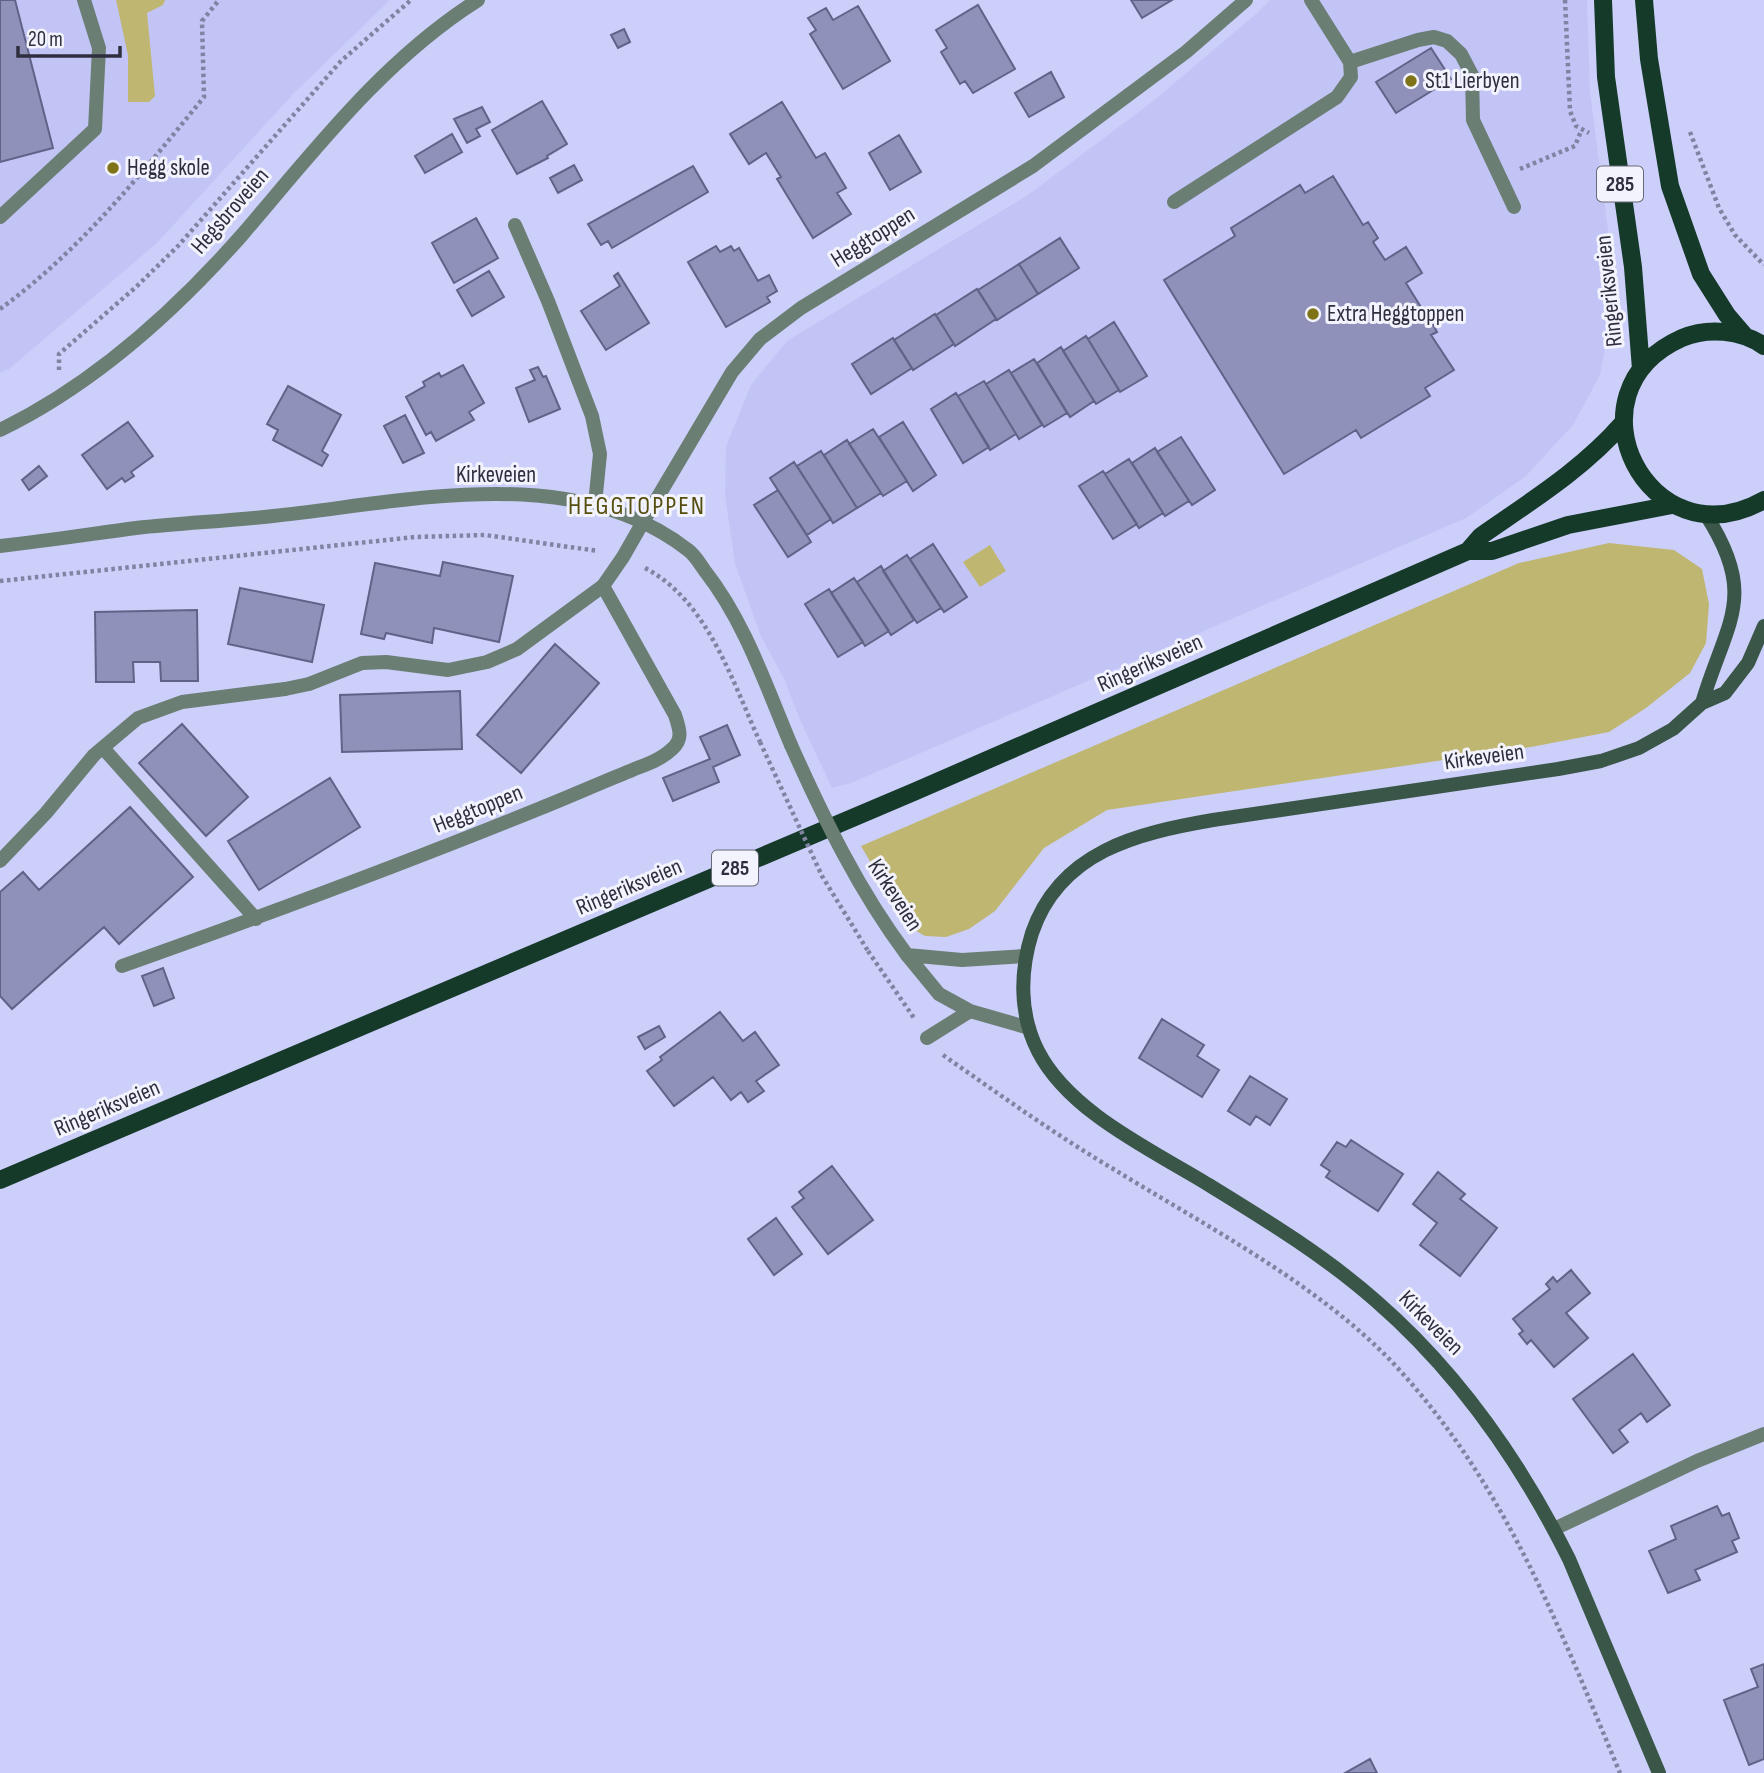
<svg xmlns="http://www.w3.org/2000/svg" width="1764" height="1773" viewBox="0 0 1764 1773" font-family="'Sofia Sans Condensed',sans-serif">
<rect width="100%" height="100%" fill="#cccffa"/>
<path fill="#c1c4f5" d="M 0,0 L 390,0 L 294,93 L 157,243 L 9,369 L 0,373 Z
M 1270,0 L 1587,0 L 1590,92 L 1609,238 L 1611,317 L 1600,375 L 1573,425 L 1525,477 L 1466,518 L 851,783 L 832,788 L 800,720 L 785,681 L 761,636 L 735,564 L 725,495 L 726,446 L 751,385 L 787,341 L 1028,195 L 1152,102 L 1256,14 Z"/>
<path fill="#bfb671" d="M 116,0 L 165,0 L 163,5 L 147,13 L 155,96 L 149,102 L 128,102 L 128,55 Z
M 1609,543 L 1674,550 L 1702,569 L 1709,604 L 1706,643 L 1690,673 L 1646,708 L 1609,732 L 1531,747 L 1107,810 L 1044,848 L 995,911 L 969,929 L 946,937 L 925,936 L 908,926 L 861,846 L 1519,563 Z
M 990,545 L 1006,571 L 980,587 L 963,562 Z"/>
<path fill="#8f91ba" stroke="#616288" stroke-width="2" d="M 0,0 L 15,0 L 53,148 L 0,162 Z
M 1131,0 L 1172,0 L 1142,18 Z
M 978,5 L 1015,69 L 973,93 L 965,81 L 960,84 L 941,52 L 947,48 L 936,30 Z
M 858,6 L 890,61 L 843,89 L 810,34 L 816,30 L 808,18 L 826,8 L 833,20 Z
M 624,29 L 630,42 L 618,48 L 611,35 Z
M 1431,48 L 1451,79 L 1396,113 L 1376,82 Z
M 1051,72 L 1064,97 L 1029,117 L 1015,93 Z
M 542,101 L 567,144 L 547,156 L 548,158 L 517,174 L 492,130 Z
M 782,102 L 816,158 L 825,153 L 846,188 L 837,193 L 851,214 L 813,238 L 777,179 L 781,177 L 766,153 L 749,164 L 730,134 Z
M 482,107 L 490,122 L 476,129 L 480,136 L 467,143 L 454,119 Z
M 452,134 L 462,152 L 425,173 L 415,156 Z
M 899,135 L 921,172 L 890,190 L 869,153 Z
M 574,165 L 582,180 L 558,193 L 550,178 Z
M 693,166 L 708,192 L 612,248 L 608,241 L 601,245 L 588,224 Z
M 1333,176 L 1363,225 L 1368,222 L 1378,238 L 1373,242 L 1385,260 L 1406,247 L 1422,273 L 1406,283 L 1427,317 L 1422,320 L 1429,317 L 1437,332 L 1431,335 L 1454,370 L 1425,388 L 1430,396 L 1361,438 L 1356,430 L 1284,474 L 1164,280 L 1235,236 L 1231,228 L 1300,185 L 1305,193 Z
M 476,218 L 498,258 L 454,283 L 432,243 Z
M 1060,238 L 1079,268 L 1038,294 L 1019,264 Z
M 716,246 L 720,252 L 731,246 L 734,251 L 739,248 L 758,281 L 769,275 L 777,291 L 767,297 L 770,302 L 726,327 L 688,262 Z
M 1019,264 L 1038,294 L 997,320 L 978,290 Z
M 489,271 L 504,297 L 472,316 L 457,290 Z
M 618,273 L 649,323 L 606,350 L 581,311 L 620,286 L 614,276 Z
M 977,289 L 996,319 L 955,346 L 936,315 Z
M 935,314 L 954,344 L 913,370 L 894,340 Z
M 1114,322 L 1147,376 L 1120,392 L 1088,339 Z
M 1086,336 L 1119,390 L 1096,404 L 1063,351 Z
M 893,338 L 912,368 L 871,394 L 852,364 Z
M 1061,347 L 1094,401 L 1070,417 L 1037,363 Z
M 1034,359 L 1067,413 L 1044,427 L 1011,373 Z
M 463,365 L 484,403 L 469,412 L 474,420 L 436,441 L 431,432 L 426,435 L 406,397 L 425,386 L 423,382 L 439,373 L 441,377 Z
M 538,367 L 543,377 L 546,376 L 560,409 L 529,422 L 516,388 L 535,380 L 530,370 Z
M 1009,370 L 1042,425 L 1019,439 L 986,384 Z
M 984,381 L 1016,434 L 990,450 L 958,396 Z
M 288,386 L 341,415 L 322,451 L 328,455 L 322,466 L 273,440 L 278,430 L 267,424 Z
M 956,393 L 989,447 L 963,463 L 931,409 Z
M 405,415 L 424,453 L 403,463 L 384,426 Z
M 128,422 L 153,456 L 131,472 L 134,476 L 125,482 L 122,478 L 107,489 L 82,455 Z
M 903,422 L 936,475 L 913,491 L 879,437 Z
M 873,429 L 907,481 L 883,496 L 849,444 Z
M 1181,437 L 1215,490 L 1192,505 L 1157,452 Z
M 847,440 L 881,493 L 857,508 L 824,455 Z
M 1155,448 L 1189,501 L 1165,516 L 1132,463 Z
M 821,451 L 857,508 L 833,523 L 797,466 Z
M 1129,459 L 1163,513 L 1139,528 L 1105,474 Z
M 794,462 L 831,519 L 807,535 L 770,478 Z
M 39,466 L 47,476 L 29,490 L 22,480 Z
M 1103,471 L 1137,524 L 1113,539 L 1079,486 Z
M 778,490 L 811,542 L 788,557 L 754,505 Z
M 933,544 L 967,597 L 944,612 L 910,559 Z
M 907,555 L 941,608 L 917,623 L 883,571 Z
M 443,562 L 513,576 L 499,642 L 434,628 L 432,643 L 386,633 L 384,639 L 361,634 L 375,563 L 440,576 Z
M 881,566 L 914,620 L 891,635 L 857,582 Z
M 854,578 L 889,631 L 865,646 L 831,593 Z
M 240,588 L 324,605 L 312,662 L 228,644 Z
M 829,589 L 863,642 L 838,657 L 805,604 Z
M 197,610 L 198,681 L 161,681 L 160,662 L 133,662 L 134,682 L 96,682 L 95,612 Z
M 555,644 L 599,683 L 521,773 L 477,735 Z
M 460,691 L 462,749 L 342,752 L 340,695 Z
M 182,724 L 248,797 L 206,836 L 139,763 Z
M 727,725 L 740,755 L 713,767 L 719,782 L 673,801 L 663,778 L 710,759 L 700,737 Z
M 330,778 L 360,827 L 259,890 L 228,841 Z
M 130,807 L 193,877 L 119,944 L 104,927 L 12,1009 L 0,996 L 0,892 L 23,872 L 39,890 Z
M 163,968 L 174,998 L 154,1006 L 142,976 Z
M 720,1012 L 743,1041 L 755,1032 L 779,1065 L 756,1081 L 764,1091 L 748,1102 L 741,1092 L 731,1100 L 713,1077 L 674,1106 L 647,1071 L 662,1060 L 660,1057 Z
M 1162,1019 L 1204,1045 L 1197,1056 L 1219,1070 L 1202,1097 L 1139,1058 Z
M 659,1026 L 665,1037 L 645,1049 L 638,1037 Z
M 1250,1076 L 1287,1099 L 1270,1125 L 1256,1116 L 1250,1125 L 1228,1111 Z
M 1351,1140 L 1403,1174 L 1378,1211 L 1326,1177 L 1330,1171 L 1321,1165 L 1337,1142 L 1346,1147 Z
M 832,1166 L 873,1220 L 828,1254 L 792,1207 L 804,1198 L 799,1192 Z
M 1438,1172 L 1465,1194 L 1460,1199 L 1497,1228 L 1460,1276 L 1420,1245 L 1437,1223 L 1413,1204 Z
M 776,1218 L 802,1254 L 774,1275 L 748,1239 Z
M 1571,1270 L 1590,1293 L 1566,1313 L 1588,1338 L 1554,1367 L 1531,1340 L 1527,1344 L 1519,1334 L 1523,1331 L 1513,1319 L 1550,1289 L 1546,1284 L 1553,1277 L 1557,1282 Z
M 1633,1354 L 1670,1405 L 1647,1422 L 1641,1413 L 1619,1430 L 1628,1442 L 1613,1453 L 1573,1399 Z
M 1717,1506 L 1722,1516 L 1729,1513 L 1739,1538 L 1732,1541 L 1737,1552 L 1695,1570 L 1700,1580 L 1668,1593 L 1649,1551 L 1676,1539 L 1671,1526 Z
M 1764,1664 L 1764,1759 L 1749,1765 L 1724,1700 L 1758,1687 L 1751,1669 Z
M 1370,1759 L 1377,1773 L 1345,1773 Z"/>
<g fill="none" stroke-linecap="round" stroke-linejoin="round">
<path stroke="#8283a2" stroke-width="4.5" stroke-dasharray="3.5 3.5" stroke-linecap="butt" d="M 1565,0 L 1570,111 L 1576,126 L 1589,133
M 1690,132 L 1719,208 L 1735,235 L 1764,265
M 1520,169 L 1575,146 L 1581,131
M 0,309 C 80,251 142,173 204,97 L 202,21 L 219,0
M 59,370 L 59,354 L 136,287 L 178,246 L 341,61 L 411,0
M 645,568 C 708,601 732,681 760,742
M 0,581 L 415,537 L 485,535 L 598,551
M 868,951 L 914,1018
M 943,1055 C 1000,1095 1056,1135 1115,1170 C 1206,1226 1319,1285 1393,1363 C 1505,1483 1558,1625 1620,1773"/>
<path stroke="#6b7e74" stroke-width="14" d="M 1350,62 L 1418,40 L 1434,37 L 1447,41 L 1461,54 L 1472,75 L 1473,120 L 1514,207
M 1174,202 L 1337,97 L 1351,77 L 1350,62 L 1311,0
M 0,217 L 95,129 L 99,48 L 84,0
M 515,225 L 548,301 L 592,416 L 600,454 L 595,504
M 103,748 L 256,919
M 0,861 L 46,813 L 94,755 L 138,718 L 182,702 L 285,689
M 122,966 C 263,916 403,864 541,808 C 571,796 600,783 630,771 C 644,765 661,760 672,749 C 684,739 679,728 675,715 L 603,586 L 623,557 L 643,522
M 927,1038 L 970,1011
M 1554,1529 L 1697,1461 L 1764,1434"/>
<path stroke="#6b7e74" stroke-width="14" d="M 643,522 L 732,372 L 760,339 L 801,308 L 1033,166 L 1186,52 L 1246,0
M 285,689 L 309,684 L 362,663 L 386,662 L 448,670 L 487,662 L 517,649 L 603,586"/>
<path stroke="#6b7e74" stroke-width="14" d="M 0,430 C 93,385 174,312 242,235 C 314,151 383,60 478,0
M 0,546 C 46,541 91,534 136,528 C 182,523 228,521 273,516 C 407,502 573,460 688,550 C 695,555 700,564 705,571 C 745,622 766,686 791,745
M 907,955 L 939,994 L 970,1011 L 1029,1028
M 907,955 L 962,960 L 1025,956"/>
<path stroke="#3a5648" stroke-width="14" d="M 1702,703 C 1726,622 1759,597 1706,515
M 1659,1773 L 1569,1559 C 1520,1461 1459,1373 1376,1301 C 1325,1256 1266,1220 1209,1185 C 1152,1150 1069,1112 1038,1051 C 1019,1014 1020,971 1032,933 C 1060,851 1138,833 1213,820 L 1558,769 L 1601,761 L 1639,748 L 1673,729 L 1702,703 L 1725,693 L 1748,663 L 1764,626"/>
<path stroke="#163a2a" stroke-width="18" d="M 1603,0 L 1606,77 L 1633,267 L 1641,369
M 1644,0 L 1649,59 L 1670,186 L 1701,274 L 1727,315 L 1745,336
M 1764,346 C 1741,330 1708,327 1682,338 C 1561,392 1649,565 1764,500
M 1468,551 L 1481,536 C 1531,501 1583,469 1623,423
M 0,1180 L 916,791 L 1468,551 L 1492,551 L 1568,525 L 1672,505"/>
<path stroke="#8283a2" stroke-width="4.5" stroke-dasharray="3.5 3.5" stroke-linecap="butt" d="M 760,742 L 822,876 L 868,951"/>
<path stroke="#6b7e74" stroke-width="14" d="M 791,745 C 824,819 859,891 907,955"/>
</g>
<g fill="#7e7316" stroke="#f2f3fc" stroke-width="2.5">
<circle cx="1411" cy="81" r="7"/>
<circle cx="113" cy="168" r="7"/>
<circle cx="1313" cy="314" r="7"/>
</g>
<g text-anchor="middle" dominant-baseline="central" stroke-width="6" stroke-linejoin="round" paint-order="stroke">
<g fill="#f2f3fc" stroke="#696978" stroke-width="2">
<rect x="1597" y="166.5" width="46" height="35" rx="5"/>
<rect x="712" y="850.5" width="46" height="35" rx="5"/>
</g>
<g font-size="21" font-weight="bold" fill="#2e2e3f">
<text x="1620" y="184">285</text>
<text x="735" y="868">285</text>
</g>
<g font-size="23" fill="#2e2e3f" stroke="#f2f3fc" text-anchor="start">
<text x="1425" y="81">St1 Lierbyen</text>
<text x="127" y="168">Hegg skole</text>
<text x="1327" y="314">Extra Heggtoppen</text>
</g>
<g font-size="23" fill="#2e2e3f" stroke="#f2f3fc">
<text transform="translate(230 211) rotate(-49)">Hegsbroveien</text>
<text transform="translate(873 237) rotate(-32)">Heggtoppen</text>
<text transform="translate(1609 291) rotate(-96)">Ringeriksveien</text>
<text x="496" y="475">Kirkeveien</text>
<text transform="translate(1150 663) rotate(-24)">Ringeriksveien</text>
<text transform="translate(1484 757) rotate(-8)">Kirkeveien</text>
<text transform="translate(478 809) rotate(-22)">Heggtoppen</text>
<text transform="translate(629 887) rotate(-23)">Ringeriksveien</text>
<text transform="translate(895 895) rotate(57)">Kirkeveien</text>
<text transform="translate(107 1108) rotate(-23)">Ringeriksveien</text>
<text transform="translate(1431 1323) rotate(45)">Kirkeveien</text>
</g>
<g font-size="26" letter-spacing="2" fill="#564e0f" stroke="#f2f3fc">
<text x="637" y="506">HEGGTOPPEN</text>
</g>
</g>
<path d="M18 46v10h102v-10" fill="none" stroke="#2e2e3f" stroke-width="3.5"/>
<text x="28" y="46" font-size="21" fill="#2e2e3f" stroke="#f2f3fc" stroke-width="5" paint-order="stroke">20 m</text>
</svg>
